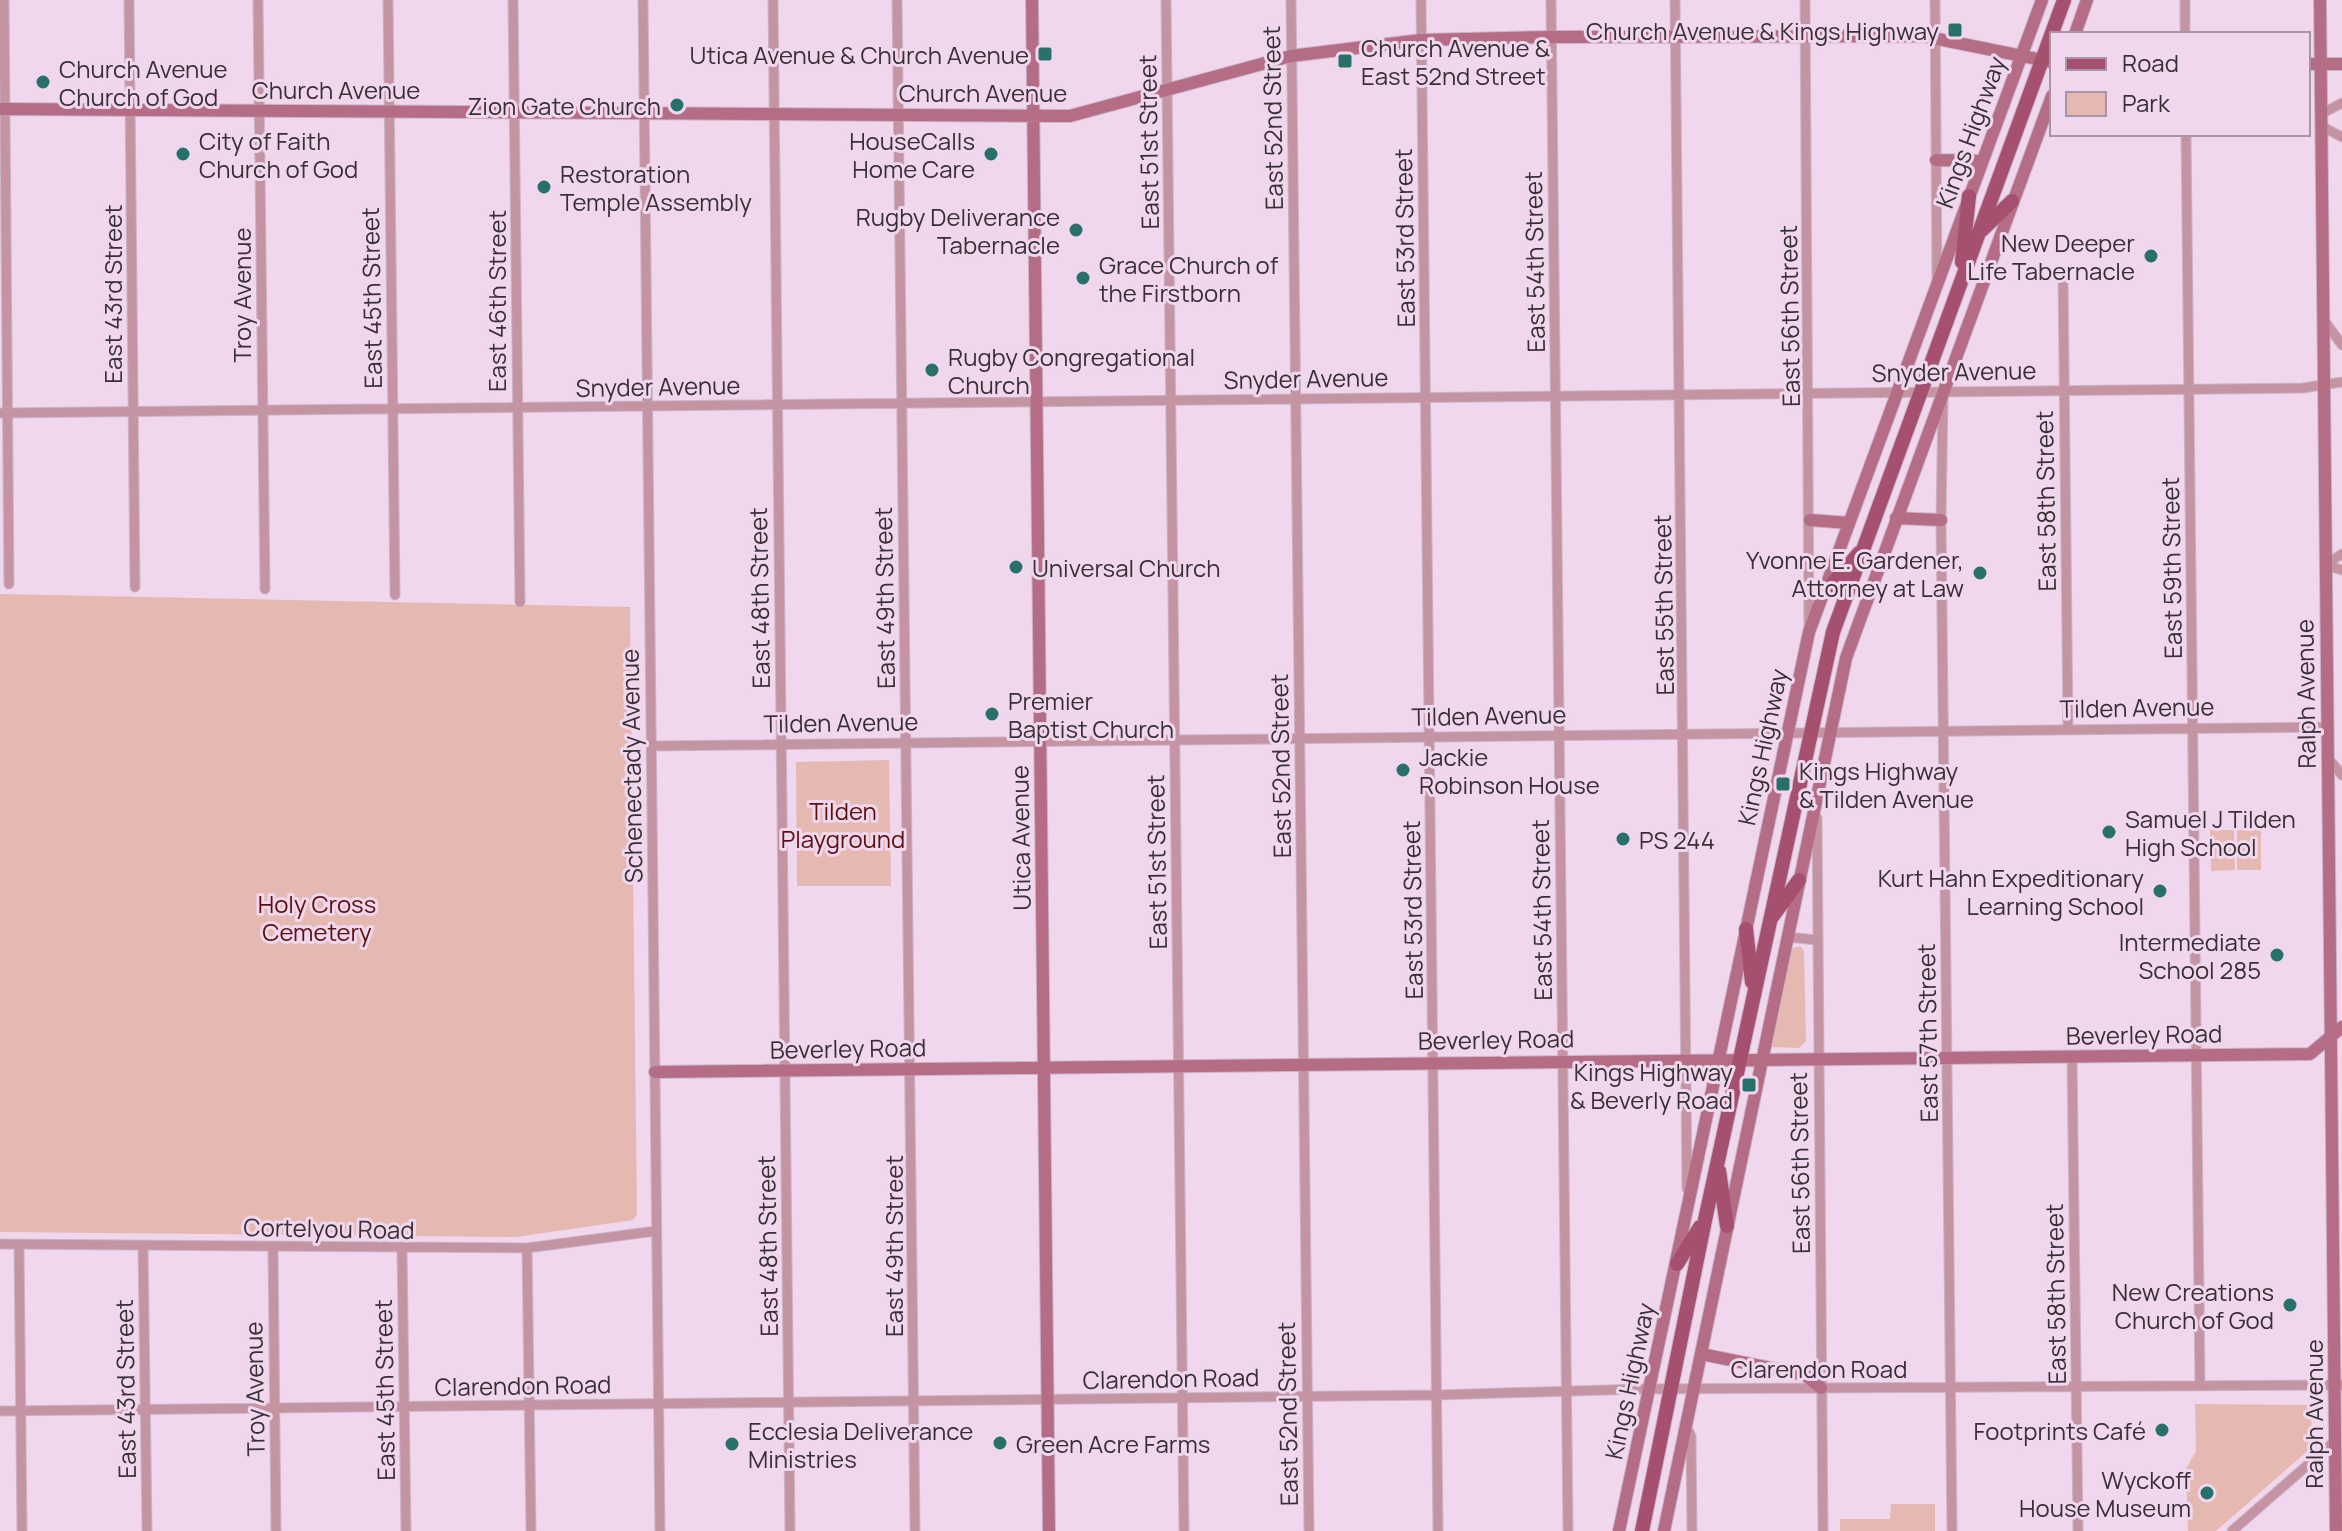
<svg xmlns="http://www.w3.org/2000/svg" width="2342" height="1531" viewBox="0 0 2342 1531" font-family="Manrope,sans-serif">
<rect width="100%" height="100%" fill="#f0d7ed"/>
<path fill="#e5b9b2" d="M 0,594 L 630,607 L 637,1214 L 633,1220 L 516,1237 L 0,1232 Z
M 889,760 L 891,886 L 797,886 L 796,762 Z
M 2210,830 L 2234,830 L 2235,870 L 2211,871 Z
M 2237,830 L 2261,830 L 2261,870 L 2237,870 Z
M 1800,946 L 1804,951 L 1806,1041 L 1799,1048 L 1773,1047 L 1770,1046 L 1791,949 Z
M 2195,1404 L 2311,1405 L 2312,1447 L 2216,1531 L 2188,1531 L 2186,1469 L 2196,1451 Z
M 1891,1504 L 1935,1504 L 1935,1531 L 1840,1531 L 1840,1519 L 1890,1519 Z"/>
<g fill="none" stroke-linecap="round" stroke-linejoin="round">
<defs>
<path id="street" d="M 4,0 L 9,584
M 129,0 L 135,587
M 258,0 L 265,589
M 388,0 L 395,595
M 513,0 L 520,602
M 643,0 L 660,1531
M 773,0 L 790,1531
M 897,0 L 915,1531
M 1166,0 L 1184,1531
M 1291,0 L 1309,1531
M 1421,0 L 1438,1531
M 1551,0 L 1568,1531
M 1675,0 L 1687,1189
M 1805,0 L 1809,629
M 1935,0 L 1937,280
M 2185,0 L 2185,34
M 2321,114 L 2342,103
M 2321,126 L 2342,137
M 2186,134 L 2200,1386
M 2063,274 L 2068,728
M 2323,319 L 2342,345
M 1943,398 L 1941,520 L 1952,1531
M 0,413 L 2303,388 L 2342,382
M 2325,565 L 2342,554
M 2325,565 L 2342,570
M 651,746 L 2327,727
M 2327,757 L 2342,775
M 1817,818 L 1823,1531
M 1787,937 L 1817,940
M 2072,1056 L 2078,1531
M 0,1244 L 527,1248 L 656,1231
M 19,1245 L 22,1531
M 143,1246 L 147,1531
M 273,1247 L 276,1531
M 527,1248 L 531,1531
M 402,1249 L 406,1531
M 0,1411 L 1437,1395 L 1639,1389 L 2342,1385
M 1685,1424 L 1691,1436 L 1692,1531
M 2232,1531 L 2334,1442"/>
<path id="secondary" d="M 1032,0 L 1049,1531
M 2320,0 L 2336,1531
M 2075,34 L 2087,0
M 2308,64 L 2342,64
M 0,109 L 1070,116 L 1291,56 L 1421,40 L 1551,37 L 1923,36 L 2052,62
M 1936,160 L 1982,161
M 1896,518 L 1941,520
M 1810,520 L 1849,523
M 655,1072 L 2310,1054 L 2342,1027
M 1701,1354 L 1805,1375 L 1821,1388
M 1619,1531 L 1809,632 L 2042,0
M 1664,1531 L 1846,658 L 2052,96"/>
<path id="primary" d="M 1982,230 L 2012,201
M 1962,262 L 1969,196
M 1827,590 L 1859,553
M 1772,917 L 1799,880
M 1746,929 L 1752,982
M 1719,1171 L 1727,1226
M 1677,1264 L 1700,1227
M 1642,1531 L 1705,1220 L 1833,632 L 2064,0"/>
</defs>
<use href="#street" stroke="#cbb5c9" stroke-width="11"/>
<use href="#secondary" stroke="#cbb5c9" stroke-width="14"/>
<use href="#primary" stroke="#cbb5c9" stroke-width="16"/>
<use href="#street" stroke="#c594a2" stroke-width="9"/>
<use href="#secondary" stroke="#b46d84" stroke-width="12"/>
<use href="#primary" stroke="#a6506f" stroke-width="14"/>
</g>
<g fill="#28716a" stroke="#f0d7ed" stroke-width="3">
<rect x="1947" y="22" width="16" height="16" rx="4"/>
<rect x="1037" y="46" width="16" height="16" rx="4"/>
<rect x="1337" y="53" width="16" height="16" rx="4"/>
<circle cx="43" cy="82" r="8"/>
<circle cx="677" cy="105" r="8"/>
<circle cx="183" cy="154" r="8"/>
<circle cx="991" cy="154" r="8"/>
<circle cx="544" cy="187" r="8"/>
<circle cx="1076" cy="230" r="8"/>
<circle cx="2151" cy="256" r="8"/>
<circle cx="1083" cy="278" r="8"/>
<circle cx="932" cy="370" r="8"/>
<circle cx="1016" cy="567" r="8"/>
<circle cx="1980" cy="573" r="8"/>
<circle cx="992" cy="714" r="8"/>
<circle cx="1403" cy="770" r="8"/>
<rect x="1775" y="776" width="16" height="16" rx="4"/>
<circle cx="2109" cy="832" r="8"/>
<circle cx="1623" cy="839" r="8"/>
<circle cx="2160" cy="891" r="8"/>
<circle cx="2277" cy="955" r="8"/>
<rect x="1741" y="1077" width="16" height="16" rx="4"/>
<circle cx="2290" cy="1305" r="8"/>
<circle cx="2162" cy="1430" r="8"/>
<circle cx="1000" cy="1443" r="8"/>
<circle cx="732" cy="1444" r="8"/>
<circle cx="2207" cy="1493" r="8"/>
</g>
<g text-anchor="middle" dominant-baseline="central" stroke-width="6" stroke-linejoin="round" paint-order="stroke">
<g font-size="24" fill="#392f37" stroke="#f0d7ed" text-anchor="start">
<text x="1939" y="30" text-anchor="end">Church Avenue &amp; Kings Highway</text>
<text x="1361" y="47">Church Avenue &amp;<tspan x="1361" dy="28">East 52nd Street</tspan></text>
<text x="1029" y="54" text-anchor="end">Utica Avenue &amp; Church Avenue</text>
<text x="59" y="68">Church Avenue<tspan x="59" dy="28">Church of God</tspan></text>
<text x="661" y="105" text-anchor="end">Zion Gate Church</text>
<text x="199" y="140">City of Faith<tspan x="199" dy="28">Church of God</tspan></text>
<text x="975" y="140" text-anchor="end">HouseCalls<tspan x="975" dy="28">Home Care</tspan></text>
<text x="560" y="173">Restoration<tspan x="560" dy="28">Temple Assembly</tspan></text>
<text x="1060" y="216" text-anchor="end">Rugby Deliverance<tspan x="1060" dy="28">Tabernacle</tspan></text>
<text x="2135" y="242" text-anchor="end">New Deeper<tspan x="2135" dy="28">Life Tabernacle</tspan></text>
<text x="1099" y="264">Grace Church of<tspan x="1099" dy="28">the Firstborn</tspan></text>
<text x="948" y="356">Rugby Congregational<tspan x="948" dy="28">Church</tspan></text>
<text x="1964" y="559" text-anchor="end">Yvonne E. Gardener,<tspan x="1964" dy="28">Attorney at Law</tspan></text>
<text x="1032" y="567">Universal Church</text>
<text x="1008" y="700">Premier<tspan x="1008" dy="28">Baptist Church</tspan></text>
<text x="1419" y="756">Jackie<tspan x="1419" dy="28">Robinson House</tspan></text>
<text x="1799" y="770">Kings Highway<tspan x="1799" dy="28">&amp; Tilden Avenue</tspan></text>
<text x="2125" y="818">Samuel J Tilden<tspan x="2125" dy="28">High School</tspan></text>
<text x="1639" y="839">PS 244</text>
<text x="2144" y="877" text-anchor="end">Kurt Hahn Expeditionary<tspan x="2144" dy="28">Learning School</tspan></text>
<text x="2261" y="941" text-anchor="end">Intermediate<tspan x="2261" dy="28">School 285</tspan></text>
<text x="1733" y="1071" text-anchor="end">Kings Highway<tspan x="1733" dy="28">&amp; Beverly Road</tspan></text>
<text x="2274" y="1291" text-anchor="end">New Creations<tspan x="2274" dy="28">Church of God</tspan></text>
<text x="748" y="1430">Ecclesia Deliverance<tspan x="748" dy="28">Ministries</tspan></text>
<text x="2146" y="1430" text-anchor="end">Footprints Café</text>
<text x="1016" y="1443">Green Acre Farms</text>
<text x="2191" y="1479" text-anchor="end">Wyckoff<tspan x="2191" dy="28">House Museum</tspan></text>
</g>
<g font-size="24" fill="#392f37" stroke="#f0d7ed">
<text x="336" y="89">Church Avenue</text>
<text x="983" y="92">Church Avenue</text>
<text transform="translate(1272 118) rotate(-91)">East 52nd Street</text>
<text transform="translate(1970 132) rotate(-70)">Kings Highway</text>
<text transform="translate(1148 142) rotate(-91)">East 51st Street</text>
<text transform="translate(1404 238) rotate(-91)">East 53rd Street</text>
<text transform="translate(1534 262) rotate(-91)">East 54th Street</text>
<text transform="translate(112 294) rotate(-90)">East 43rd Street</text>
<text transform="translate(241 295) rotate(-90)">Troy Avenue</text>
<text transform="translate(371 298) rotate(-91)">East 45th Street</text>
<text transform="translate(496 301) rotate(-90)">East 46th Street</text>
<text transform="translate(1789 316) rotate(-91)">East 56th Street</text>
<text transform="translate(1954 371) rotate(-1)">Snyder Avenue</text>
<text transform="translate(1306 378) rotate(-1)">Snyder Avenue</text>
<text transform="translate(658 386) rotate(-1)">Snyder Avenue</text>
<text transform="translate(2045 501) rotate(-91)">East 58th Street</text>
<text transform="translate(2171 568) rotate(-91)">East 59th Street</text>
<text transform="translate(759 598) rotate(-91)">East 48th Street</text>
<text transform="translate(884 598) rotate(-91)">East 49th Street</text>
<text transform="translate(1663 605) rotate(-91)">East 55th Street</text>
<text transform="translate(2305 694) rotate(-91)">Ralph Avenue</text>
<text transform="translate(2137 707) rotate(-1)">Tilden Avenue</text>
<text transform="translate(1489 715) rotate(-1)">Tilden Avenue</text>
<text transform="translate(841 722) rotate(-1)">Tilden Avenue</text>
<text transform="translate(1762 747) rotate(-78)">Kings Highway</text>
<text transform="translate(631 766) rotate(-91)">Schenectady Avenue</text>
<text transform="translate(1280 766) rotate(-91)">East 52nd Street</text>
<text transform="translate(1020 838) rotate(-91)">Utica Avenue</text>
<text transform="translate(1156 862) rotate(-91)">East 51st Street</text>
<text transform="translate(1412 910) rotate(-91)">East 53rd Street</text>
<text transform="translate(1541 910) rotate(-91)">East 54th Street</text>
<text transform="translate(1927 1033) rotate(-91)">East 57th Street</text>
<text transform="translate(2144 1034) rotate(-1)">Beverley Road</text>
<text transform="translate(1496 1039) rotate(-1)">Beverley Road</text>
<text transform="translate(848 1048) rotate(-1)">Beverley Road</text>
<text transform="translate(1799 1163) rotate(-91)">East 56th Street</text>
<text transform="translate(329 1228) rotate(1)">Cortelyou Road</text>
<text transform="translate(767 1246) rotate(-91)">East 48th Street</text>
<text transform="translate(893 1246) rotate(-90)">East 49th Street</text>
<text transform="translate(2055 1294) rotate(-91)">East 58th Street</text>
<text x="1819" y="1368">Clarendon Road</text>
<text transform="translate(1171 1378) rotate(-1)">Clarendon Road</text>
<text transform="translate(1629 1381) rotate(-78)">Kings Highway</text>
<text transform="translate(523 1385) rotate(-1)">Clarendon Road</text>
<text transform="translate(125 1389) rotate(-91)">East 43rd Street</text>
<text transform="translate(254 1389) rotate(-91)">Troy Avenue</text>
<text transform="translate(384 1390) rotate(-91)">East 45th Street</text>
<text transform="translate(1287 1414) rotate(-91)">East 52nd Street</text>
<text transform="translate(2313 1414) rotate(-90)">Ralph Avenue</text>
</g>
<g font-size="24" fill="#5b100d" stroke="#f0d7ed">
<text x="843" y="810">Tilden<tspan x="843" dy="28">Playground</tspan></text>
<text x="317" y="903">Holy Cross<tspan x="317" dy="28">Cemetery</tspan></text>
</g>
</g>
<rect x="2050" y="32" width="260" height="104" fill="#f0d7ed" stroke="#a794a4" stroke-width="2"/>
<rect x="2066" y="58" width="40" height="12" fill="#a6506f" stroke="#a794a4" stroke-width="2"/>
<text x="2122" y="72" font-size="24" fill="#392f37">Road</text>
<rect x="2066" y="92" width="40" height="24" fill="#e5b9b2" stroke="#a794a4" stroke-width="2"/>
<text x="2122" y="112" font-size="24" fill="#392f37">Park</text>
</svg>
